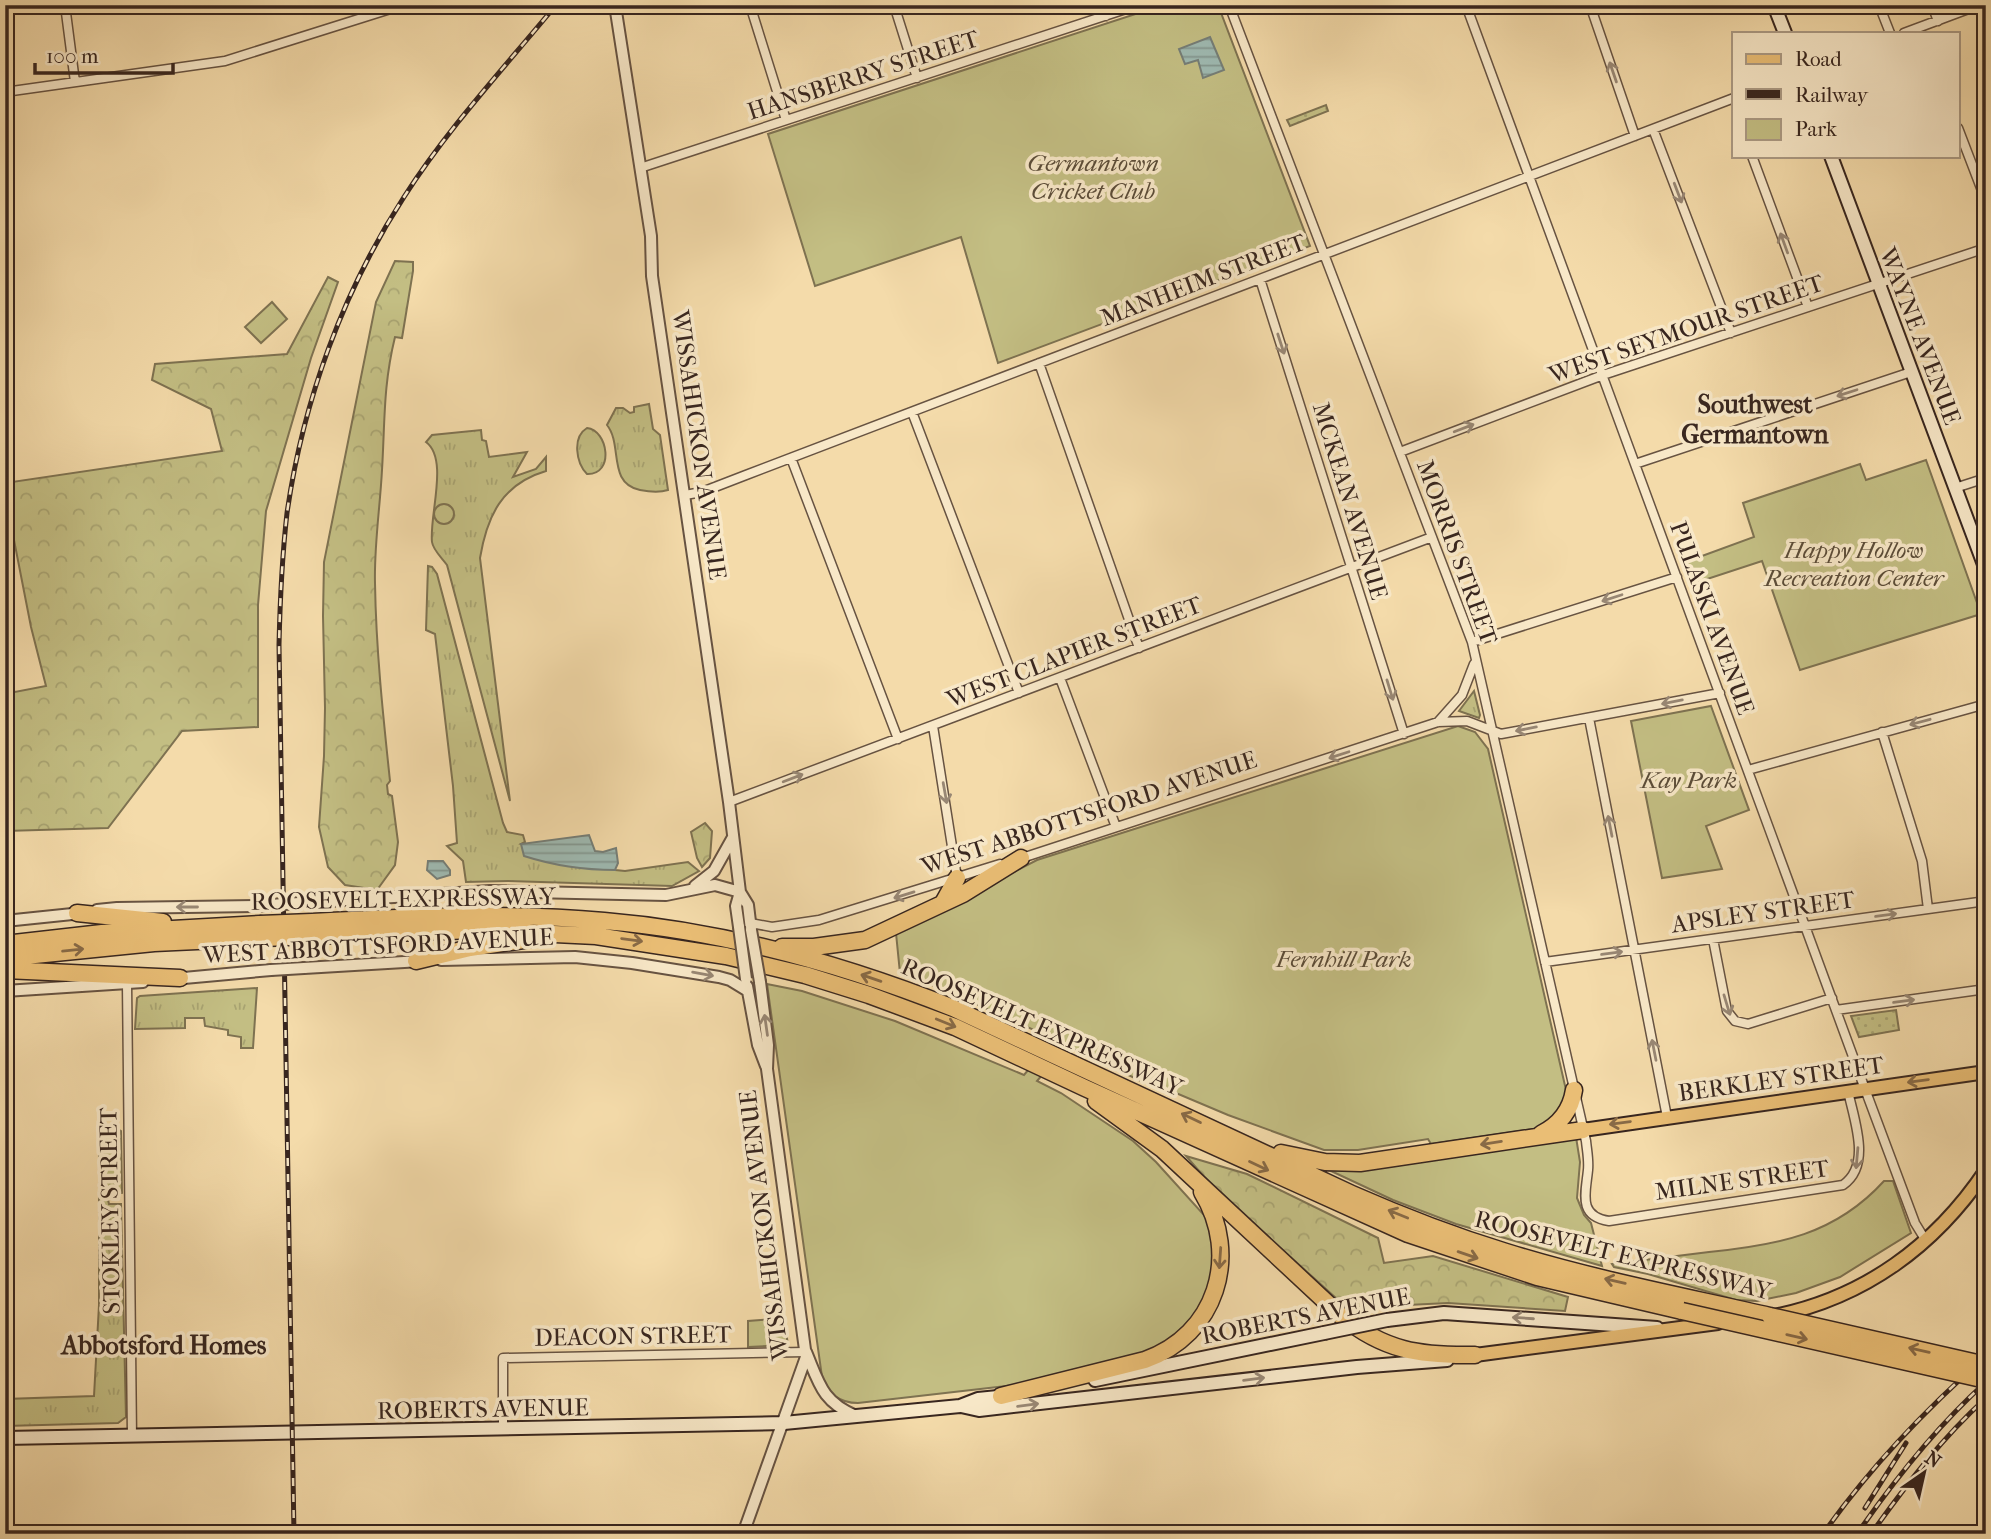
<svg xmlns="http://www.w3.org/2000/svg" width="1991" height="1539" viewBox="0 0 1991 1539" font-family="'IM FELL French Canon',serif">
<defs>
<pattern id="grass-tufts" width="24" height="20" patternUnits="userSpaceOnUse" patternTransform="scale(1.75)"><rect width="24" height="20" fill="#c3be83"/><path d="M3 7l-1-3M5 7V3M7 7l1-3M15 17l-1-3M17 17v-4M19 17l1-3" fill="none" stroke="#a8a371"/></pattern>
<pattern id="forest-crowns" width="20" height="18" patternUnits="userSpaceOnUse" patternTransform="scale(1.75)"><rect width="20" height="18" fill="#c3be83"/><path d="M2 6a3 3 0 1 1 6 0M12 15a3 3 0 1 1 6 0" fill="none" stroke="#a8a371"/></pattern>
<pattern id="garden-dots" width="8" height="8" patternUnits="userSpaceOnUse" patternTransform="scale(1.75)"><rect width="8" height="8" fill="#c3be83"/><path d="M2 2h.1M6 6h.1" fill="none" stroke="#a8a371" stroke-width="1.8" stroke-linecap="round"/></pattern>
<pattern id="water-rules" width="6" height="5" patternUnits="userSpaceOnUse" patternTransform="scale(1.75)"><rect width="6" height="5" fill="#9eb9b1"/><path d="M0 2.5h6" fill="none" stroke="#82968f"/></pattern>
</defs>
<rect width="100%" height="100%" fill="#f4dbaa"/>
<filter id="stains"><feTurbulence type="fractalNoise" baseFrequency=".00286" numOctaves="4"/><feColorMatrix values="0 0 0 0 .2 0 0 0 0 .09 0 0 0 0 .02 0 0 0 .5 -.17"/></filter>
<radialGradient id="worn" r=".72"><stop offset=".6" stop-color="#630" stop-opacity="0"/><stop offset="1" stop-color="#630" stop-opacity=".3"/></radialGradient>
<path fill="url(#grass-tufts)" stroke="#7e7251" stroke-width="2" d="M 649,404 L 653,429 L 660,435 L 668,490 C 659,493 650,492 640,490 C 607,483 623,445 607,425 L 616,408 L 623,408 L 630,413 L 634,412 L 634,407 Z
M 587,428 C 608,430 615,475 587,474 C 576,463 572,437 587,428 Z
M 481,430 L 482,440 L 486,441 L 489,457 L 527,452 L 513,477 L 536,469 L 546,457 L 546,471 C 502,484 487,516 480,558 L 510,801 L 447,565 C 442,558 433,550 432,542 C 429,516 449,459 426,442 L 432,435 Z
M 428,566 L 432,567 L 437,574 L 503,823 L 507,832 L 523,835 L 525,842 L 521,844 L 615,870 L 625,871 L 688,862 L 699,871 L 672,886 L 508,881 L 466,882 L 463,861 L 447,846 L 457,843 L 453,786 L 435,634 L 426,630 Z
M 1474,691 L 1480,715 L 1479,718 L 1459,711 Z
M 257,988 L 253,1048 L 241,1048 L 241,1037 L 228,1035 L 228,1030 L 205,1026 L 204,1018 L 185,1018 L 185,1028 L 135,1029 L 137,998 L 140,996 Z
M 116,1128 L 121,1131 L 122,1193 L 107,1195 L 109,1204 L 121,1204 L 126,1417 L 118,1423 L 5,1426 L 5,1399 L 94,1396 L 99,1305 L 99,1152 L 106,1150 L 105,1129 Z"/>
<path fill="url(#forest-crowns)" stroke="#7e7251" stroke-width="2" d="M 395,261 L 413,262 L 413,271 L 402,338 L 395,337 C 383,386 385,422 382,470 C 380,508 374,546 375,583 C 376,649 383,715 390,781 L 387,785 L 388,794 L 392,796 L 398,842 L 395,865 L 377,890 L 345,885 L 328,867 L 319,827 L 324,756 L 325,708 L 323,616 L 324,562 L 376,302 Z
M 328,277 L 338,282 L 311,358 L 266,511 L 258,605 L 258,727 L 182,731 L 108,828 L 5,831 L 5,679 L 15,692 L 46,686 L 31,627 L 5,494 L 5,483 L 222,451 L 211,409 L 152,380 L 155,364 L 287,354 Z
M 705,823 L 712,831 L 710,858 L 702,867 L 697,858 L 691,832 Z
M 1186,1156 L 1247,1174 L 1378,1238 L 1384,1263 L 1433,1256 L 1568,1297 L 1565,1311 L 1448,1303 L 1347,1308 L 1213,1187 Z"/>
<path fill="#c3be83" stroke="#7e7251" stroke-width="2" d="M 1163,5 L 1218,5 L 1310,246 L 998,363 L 961,237 L 815,286 L 768,134 Z
M 272,302 L 287,319 L 261,343 L 245,327 Z
M 1926,460 L 1981,614 L 1800,670 L 1762,561 L 1692,584 L 1683,561 L 1702,556 L 1754,537 L 1743,503 L 1860,464 L 1866,480 Z
M434 514a10 10 0 1 1 20 0a10 10 0 1 1-20 0Z
M 1711,706 L 1749,810 L 1706,826 L 1722,869 L 1662,878 L 1631,721 Z
M 1458,726 L 1475,732 L 1488,749 L 1566,1090 L 1561,1114 L 1540,1128 L 1431,1144 L 1428,1139 L 1358,1150 L 1324,1150 L 1228,1115 L 1150,1082 L 1143,1082 L 1067,1046 L 1037,1081 L 1061,1093 L 1133,1141 L 1156,1162 L 1204,1215 L 1210,1225 L 1216,1269 L 1195,1321 L 1147,1355 L 1015,1385 L 858,1403 C 839,1403 829,1394 822,1377 L 767,984 L 802,991 L 895,1021 L 1024,1075 L 1054,1039 L 945,990 L 900,973 L 896,933 L 1037,860 Z
M 1576,1137 L 1580,1162 L 1577,1198 L 1584,1215 L 1591,1223 L 1602,1266 L 1456,1224 L 1393,1200 L 1331,1171 Z
M 1884,1181 L 1893,1181 L 1911,1233 L 1840,1277 L 1796,1293 L 1757,1301 L 1736,1300 L 1648,1274 L 1614,1267 L 1612,1264 C 1644,1260 1677,1256 1709,1252 C 1778,1245 1835,1235 1884,1181 Z
M 784,1318 L 788,1345 L 748,1347 L 748,1321 Z"/>
<path fill="url(#garden-dots)" stroke="#7e7251" stroke-width="2" d="M 1326,105 L 1328,111 L 1290,126 L 1287,120 Z
M 1896,1010 L 1899,1030 L 1859,1037 L 1851,1016 Z"/>
<path fill="url(#water-rules)" stroke="#757e77" stroke-width="2" d="M 1210,37 L 1224,70 L 1203,78 L 1198,60 L 1185,64 L 1179,49 Z
M 589,835 L 595,851 L 603,852 L 616,848 L 618,863 L 615,870 C 585,870 552,865 524,856 L 521,844 Z
M 428,861 L 443,861 L 450,870 L 450,875 L 437,879 L 427,870 Z"/>
<g fill="none" stroke-linecap="round" stroke-linejoin="round">
<defs>
<path id="minor" d="M 65,5 L 75,82
M 750,5 L 786,120
M 894,5 L 917,78
M 1102,5 L 1106,16
M 1229,5 L 1472,642 L 1586,1141 C 1587,1151 1589,1160 1588,1170 C 1586,1192 1577,1216 1609,1221 L 1843,1185 C 1872,1165 1854,1120 1848,1091
M 1466,5 L 1862,1081 L 1915,1223 L 1926,1241
M 1590,5 L 1635,136
M 1879,5 L 1890,33
M 1932,5 L 1938,21
M 1904,33 L 1979,5
M 5,92 L 225,61 L 403,5
M 1958,128 L 1986,201
M 1653,129 L 1731,333
M 1752,156 L 1808,307
M 640,168 L 1138,5
M 1260,279 L 1404,734
M 1039,363 L 1139,648
M 912,412 L 1019,693
M 1400,452 L 1603,375 L 1986,248
M 791,458 L 898,739
M 1635,464 L 1911,372
M 1955,488 L 1986,478
M 685,495 L 702,492 L 746,475 L 1734,98
M 1472,642 L 1677,577
M 1060,678 L 1116,827
M 1589,718 L 1667,1117
M 1438,722 L 1462,695 L 1474,664
M 933,726 L 957,878
M 1882,732 L 1922,861 L 1928,909
M 1748,770 L 1986,704
M 729,802 L 1432,537
M 1019,859 L 1438,722 L 1467,721 L 1501,734 L 1720,693
M 750,923 L 772,927 L 819,920 L 1000,864
M 1713,939 L 1727,1011 L 1735,1021 L 1748,1024 L 1832,998
M 1545,962 L 1986,901
M 127,984 L 132,1437
M 1836,1010 L 1986,989
M 503,1430 L 503,1358 L 806,1352"/>
<path id="tertiary" d="M 615,5 L 651,236 L 652,276 L 729,802 L 740,892 L 736,906 L 739,927
M 695,886 L 714,871 L 732,839
M 740,892 L 748,905 L 751,930
M 314,902 L 490,891 L 666,895 L 715,885 L 740,892
M 97,910 L 117,908 L 255,906
M 5,921 L 82,913
M 441,960 L 575,957 L 632,963 L 719,977 L 730,980 L 748,991
M 304,968 L 421,961
M 173,979 L 271,970
M 747,986 L 758,1045 L 766,1066
M 5,991 L 143,982
M 806,1352 C 819,1383 822,1402 856,1416
M 743,1534 L 806,1357 L 767,1069 L 768,1045 L 760,982"/>
<path id="secondary" d="M 1774,5 L 1785,33
M 1831,156 L 1986,570
M 1387,1320 L 1444,1313 L 1657,1328
M 1095,1380 L 1324,1333
M 961,1406 L 979,1410 L 1357,1367 L 1447,1360
M 5,1438 L 784,1423 L 960,1406 L 978,1399 L 1008,1396"/>
<path id="primary" d="M 1583,1130 L 1986,1072
M 1774,1316 C 1864,1298 1935,1246 1986,1170
M 1475,1355 L 1718,1323"/>
<path id="motorway" d="M 943,903 L 957,878
M 77,913 L 163,922
M 312,922 C 409,917 507,912 604,921 C 724,931 842,964 953,1008 L 1352,1194 C 1402,1216 1454,1236 1506,1252 C 1593,1279 1682,1296 1770,1316
M 311,936 L 475,930 L 596,936 L 726,956 L 805,975 L 869,995 L 955,1027 L 1085,1088 L 1408,1234 L 1537,1277 L 1682,1311
M 5,944 L 102,933 L 260,924
M 782,947 L 814,947 L 865,940 L 963,894 L 1021,858
M 5,958 L 154,943 L 264,938
M 416,961 L 470,948 L 530,939
M 5,970 L 180,978
M 1096,1101 L 1162,1149 L 1340,1315 C 1384,1351 1420,1356 1475,1355
M 1541,1134 C 1559,1125 1571,1110 1574,1090
M 1281,1153 L 1325,1162 L 1360,1163 L 1583,1130
M 1001,1396 L 1145,1360 C 1216,1335 1241,1256 1202,1192"/>
</defs>
<use href="#minor" stroke="#675342" stroke-width="11"/>
<use href="#tertiary" stroke="#675342" stroke-width="14"/>
<use href="#secondary" stroke="#38261f" stroke-width="16"/>
<use href="#primary" stroke="#38261f" stroke-width="16"/>
<use href="#motorway" stroke="#38261f" stroke-width="19"/>
<use href="#minor" stroke="#f8e8c8" stroke-width="8"/>
<use href="#tertiary" stroke="#f8e8c8" stroke-width="10"/>
<use href="#secondary" stroke="#f8e8c8" stroke-width="12"/>
<use href="#primary" stroke="#eabe75" stroke-width="12"/>
<use href="#motorway" stroke="#eabe75" stroke-width="16"/>
<defs>
<path id="rail" d="M 1865,1508 L 1906,1443
M 294,1534 L 279,645 C 280,601 282,557 287,513 C 303,401 343,291 404,197 C 448,128 504,68 556,5
M 1823,1534 C 1870,1467 1925,1410 1986,1356
M 1857,1534 C 1895,1479 1936,1427 1986,1382
M 1871,1534 C 1906,1485 1942,1438 1986,1398"/>
</defs>
<use href="#rail" stroke="#38261f" stroke-width="5"/>
<use href="#rail" stroke="#f8e8c8" stroke-width="2.5" stroke-dasharray="8" stroke-linecap="butt"/>
<defs>
<path id="tertiary-bridge" d="M 255,906 L 314,902
M 739,927 L 746,979
M 751,930 L 760,982
M 271,970 L 304,968"/>
<path id="secondary-bridge" d="M 1324,1333 L 1387,1320"/>
<path id="motorway-bridge" d="M 260,924 L 312,922
M 264,938 L 311,936
M 1682,1311 L 1986,1380
M 1770,1316 L 1986,1365"/>
</defs>
<use href="#tertiary-bridge" stroke="#675342" stroke-width="14" stroke-linecap="butt"/>
<use href="#secondary-bridge" stroke="#38261f" stroke-width="16" stroke-linecap="butt"/>
<use href="#motorway-bridge" stroke="#38261f" stroke-width="19" stroke-linecap="butt"/>
<use href="#tertiary-bridge" stroke="#f8e8c8" stroke-width="10"/>
<use href="#secondary-bridge" stroke="#f8e8c8" stroke-width="12"/>
<use href="#motorway-bridge" stroke="#eabe75" stroke-width="16"/>
</g>
<defs><path id="oneway-shaft" d="M-6 0H5M1.5-3L5.5 0L1.5 3" fill="none" stroke-width="1.6" stroke-linecap="round" stroke-linejoin="round" transform="scale(1.75)"/></defs>
<g stroke="#988774">
<use href="#oneway-shaft" transform="translate(1613 72) rotate(-109)"/>
<use href="#oneway-shaft" transform="translate(1678 193) rotate(69)"/>
<use href="#oneway-shaft" transform="translate(1784 243) rotate(-110)"/>
<use href="#oneway-shaft" transform="translate(1281 344) rotate(72)"/>
<use href="#oneway-shaft" transform="translate(1847 393) rotate(162)"/>
<use href="#oneway-shaft" transform="translate(1464 428) rotate(-21)"/>
<use href="#oneway-shaft" transform="translate(1612 598) rotate(162)"/>
<use href="#oneway-shaft" transform="translate(1390 690) rotate(73)"/>
<use href="#oneway-shaft" transform="translate(1672 702) rotate(169)"/>
<use href="#oneway-shaft" transform="translate(1920 722) rotate(165)"/>
<use href="#oneway-shaft" transform="translate(1526 729) rotate(169)"/>
<use href="#oneway-shaft" transform="translate(1339 755) rotate(162)"/>
<use href="#oneway-shaft" transform="translate(793 778) rotate(-21)"/>
<use href="#oneway-shaft" transform="translate(945 793) rotate(80)"/>
<use href="#oneway-shaft" transform="translate(1610 826) rotate(-101)"/>
<use href="#oneway-shaft" transform="translate(904 895) rotate(163)"/>
<use href="#oneway-shaft" transform="translate(187 907) rotate(180)"/>
<use href="#oneway-shaft" transform="translate(1886 915) rotate(-8)"/>
<use href="#oneway-shaft" transform="translate(1612 953) rotate(-8)"/>
<use href="#oneway-shaft" transform="translate(703 974) rotate(10)"/>
<use href="#oneway-shaft" transform="translate(1904 1001) rotate(-8)"/>
<use href="#oneway-shaft" transform="translate(1727 1005) rotate(73)"/>
<use href="#oneway-shaft" transform="translate(766 1025) rotate(-98)"/>
<use href="#oneway-shaft" transform="translate(1654 1050) rotate(-101)"/>
<use href="#oneway-shaft" transform="translate(1857 1158) rotate(95)"/>
<use href="#oneway-shaft" transform="translate(1523 1318) rotate(-176)"/>
<use href="#oneway-shaft" transform="translate(1254 1379) rotate(-7)"/>
<use href="#oneway-shaft" transform="translate(1028 1405) rotate(-7)"/>
</g>
<g stroke="#886a46">
<use href="#oneway-shaft" transform="translate(632 940) rotate(8)"/>
<use href="#oneway-shaft" transform="translate(73 950) rotate(-6)"/>
<use href="#oneway-shaft" transform="translate(871 978) rotate(-161)"/>
<use href="#oneway-shaft" transform="translate(946 1023) rotate(22)"/>
<use href="#oneway-shaft" transform="translate(1918 1081) rotate(172)"/>
<use href="#oneway-shaft" transform="translate(1191 1118) rotate(-154)"/>
<use href="#oneway-shaft" transform="translate(1620 1123) rotate(172)"/>
<use href="#oneway-shaft" transform="translate(1491 1143) rotate(171)"/>
<use href="#oneway-shaft" transform="translate(1259 1166) rotate(25)"/>
<use href="#oneway-shaft" transform="translate(1398 1214) rotate(-158)"/>
<use href="#oneway-shaft" transform="translate(1468 1255) rotate(19)"/>
<use href="#oneway-shaft" transform="translate(1220 1258) rotate(94)"/>
<use href="#oneway-shaft" transform="translate(1615 1281) rotate(-167)"/>
<use href="#oneway-shaft" transform="translate(1797 1337) rotate(13)"/>
<use href="#oneway-shaft" transform="translate(1919 1350) rotate(-167)"/>
</g>
<g text-anchor="middle" dominant-baseline="central" stroke-width="7" stroke-linejoin="round" paint-order="stroke">
<g font-size="24" fill="#38261f" stroke="#f8e8c8">
<text transform="translate(863 75) rotate(-18)">HANSBERRY STREET</text>
<text transform="translate(1203 280) rotate(-21)">MANHEIM STREET</text>
<text transform="translate(1686 329) rotate(-19)">WEST SEYMOUR STREET</text>
<text transform="translate(1920 336) rotate(69)">WAYNE AVENUE</text>
<text transform="translate(699 445) rotate(82)">WISSAHICKON AVENUE</text>
<text transform="translate(1350 501) rotate(73)">MCKEAN AVENUE</text>
<text transform="translate(1457 552) rotate(70)">MORRIS STREET</text>
<text transform="translate(1712 618) rotate(70)">PULASKI AVENUE</text>
<text transform="translate(1074 652) rotate(-21)">WEST CLAPIER STREET</text>
<text transform="translate(1089 813) rotate(-18)">WEST ABBOTTSFORD AVENUE</text>
<text transform="translate(403 899) rotate(-1)">ROOSEVELT EXPRESSWAY</text>
<text transform="translate(1763 912) rotate(-8)">APSLEY STREET</text>
<text transform="translate(378 946) rotate(-3)">WEST ABBOTTSFORD AVENUE</text>
<text transform="translate(1042 1027) rotate(24)">ROOSEVELT EXPRESSWAY</text>
<text transform="translate(1781 1079) rotate(-8)">BERKLEY STREET</text>
<text transform="translate(1742 1180) rotate(-8)">MILNE STREET</text>
<text transform="translate(110 1211) rotate(-91)">STOKLEY STREET</text>
<text transform="translate(764 1225) rotate(-97)">WISSAHICKON AVENUE</text>
<text transform="translate(1623 1255) rotate(14)">ROOSEVELT EXPRESSWAY</text>
<text transform="translate(1306 1316) rotate(-11)">ROBERTS AVENUE</text>
<text transform="translate(633 1336) rotate(-1)">DEACON STREET</text>
<text transform="translate(483 1409) rotate(-1)">ROBERTS AVENUE</text>
</g>
<g font-size="24" font-style="italic" fill="#5b4c38" stroke="#f8e8c8">
<text x="1093" y="163">Germantown<tspan x="1093" dy="28">Cricket Club</tspan></text>
<text x="1854" y="550">Happy Hollow<tspan x="1854" dy="28">Recreation Center</tspan></text>
<text x="1689" y="780">Kay Park</text>
<text x="1344" y="959">Fernhill Park</text>
</g>
<g font-size="26" font-weight="bold" fill="#38261f" stroke="#f8e8c8">
<text x="1755" y="404">Southwest<tspan x="1755" dy="30">Germantown</tspan></text>
<text x="164" y="1345">Abbotsford Homes</text>
</g>
</g>
<rect width="1991" height="1539" fill="none" stroke="#f4dbaa" stroke-width="28"/>
<rect x="7" y="7" width="1977" height="1525" fill="none" stroke="#38261f" stroke-width="3.5"/>
<rect x="14" y="14" width="1963" height="1511" fill="none" stroke="#38261f" stroke-width="2"/>
<rect x="1732" y="32" width="228" height="126" fill="#f8e8c8" stroke="#ab9a84" stroke-width="2"/>
<rect x="1746" y="54" width="35" height="10" fill="#eabe75" stroke="#ab9a84" stroke-width="2"/>
<text x="1795" y="66" font-size="21" fill="#38261f">Road</text>
<rect x="1746" y="89" width="35" height="10" fill="#38261f" stroke="#ab9a84" stroke-width="2"/>
<text x="1795" y="102" font-size="21" fill="#38261f">Railway</text>
<rect x="1746" y="119" width="35" height="21" fill="#c3be83" stroke="#ab9a84" stroke-width="2"/>
<text x="1795" y="136" font-size="21" fill="#38261f">Park</text>
<g transform="translate(1924 1473) rotate(34)" stroke="#f8e8c8" stroke-width="5" paint-order="stroke">
<path d="M0-5L12 26L0 18L-12 26Z" fill="#38261f"/>
<text y="-10" font-size="19" font-weight="bold" text-anchor="middle" fill="#38261f">N</text>
</g>
<path d="M35 63v10h138v-10" fill="none" stroke="#38261f" stroke-width="3.5"/>
<text x="46" y="63" font-size="21" fill="#38261f" stroke="#f8e8c8" stroke-width="5" paint-order="stroke">100 m</text>
<rect width="100%" height="100%" filter="url(#stains)"/>
<rect width="100%" height="100%" fill="url(#worn)"/>
</svg>
